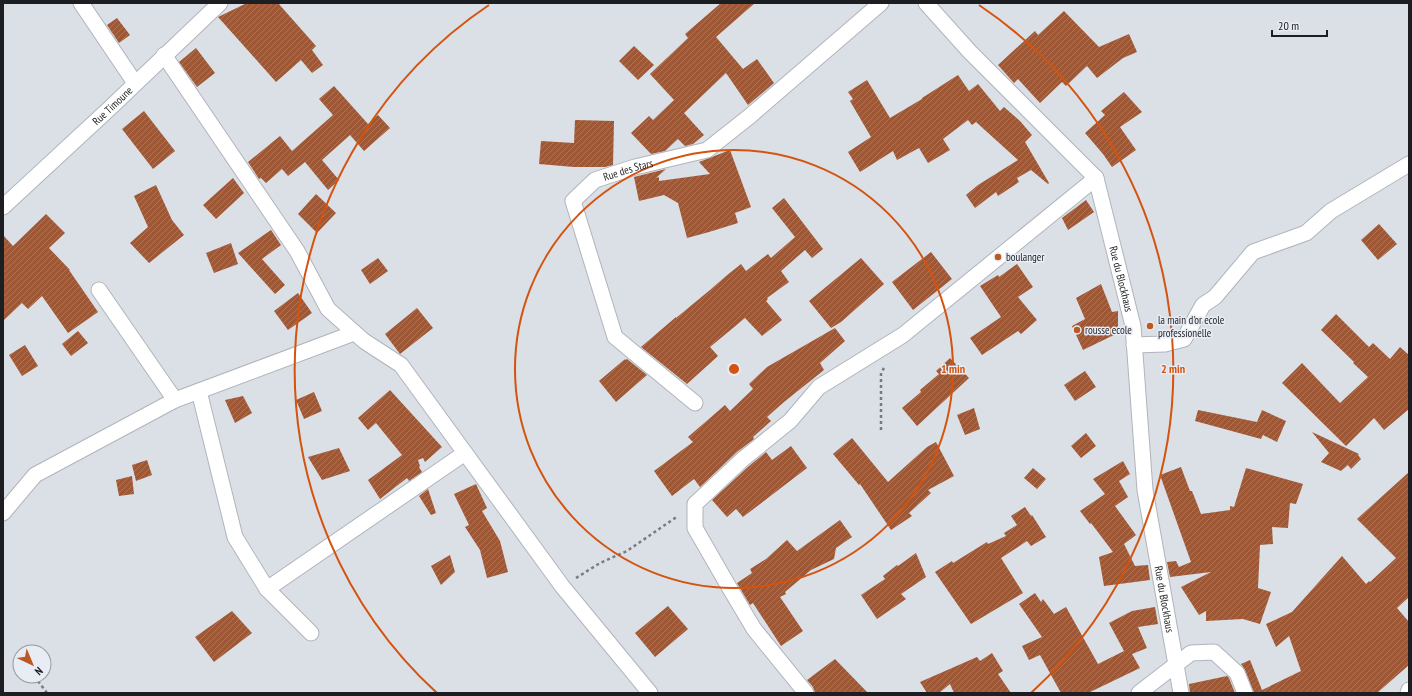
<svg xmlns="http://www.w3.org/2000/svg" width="1412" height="696" viewBox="0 0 1412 696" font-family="'PT Sans Narrow',sans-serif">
<defs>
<pattern id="building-hatch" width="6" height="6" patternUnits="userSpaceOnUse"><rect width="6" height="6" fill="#9e5836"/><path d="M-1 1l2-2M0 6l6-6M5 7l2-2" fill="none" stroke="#a7765e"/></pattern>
</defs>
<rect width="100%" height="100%" fill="#dbdfe6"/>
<path fill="url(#building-hatch)" d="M 247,3 L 278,3 L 316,46 L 312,50 L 323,65 L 312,73 L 301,60 L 276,82 L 218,17 Z
M 721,3 L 755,3 L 716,37 L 743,69 L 757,59 L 774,83 L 748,105 L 726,73 L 684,113 L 704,135 L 693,144 L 685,146 L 678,139 L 665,151 L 651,154 L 631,133 L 649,116 L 653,120 L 674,100 L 650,74 L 688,38 L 685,34 Z
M 1064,11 L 1099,47 L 1129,34 L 1137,52 L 1123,58 L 1097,78 L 1087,66 L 1066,86 L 1062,82 L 1040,103 L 1018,79 L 1014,83 L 998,65 L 1035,31 L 1038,35 Z
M 117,18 L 130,35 L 119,43 L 107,25 Z
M 634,46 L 654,65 L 638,80 L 619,61 Z
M 196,48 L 215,73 L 197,87 L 179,62 Z
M 958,75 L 969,91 L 978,84 L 1000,111 L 1004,107 L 1020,121 L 1032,135 L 1025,142 L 1049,183 L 1048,184 L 1031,170 L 1017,178 L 1019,182 L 998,196 L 996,192 L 975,208 L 966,195 L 978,185 L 1018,160 L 976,122 L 972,125 L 968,120 L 943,139 L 950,150 L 928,163 L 919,148 L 897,160 L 893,151 L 860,172 L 848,152 L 871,137 L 850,101 L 853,99 L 848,92 L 867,80 L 890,118 L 922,99 L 922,98 Z
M 334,86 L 368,124 L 378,115 L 390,128 L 364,151 L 350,135 L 322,160 L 339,180 L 328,190 L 305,162 L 288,176 L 282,169 L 266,183 L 261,178 L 259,179 L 248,162 L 280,136 L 292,151 L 333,115 L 319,99 Z
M 1124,92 L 1142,112 L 1120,127 L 1136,150 L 1112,167 L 1103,154 L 1085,133 L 1105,115 L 1101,111 Z
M 144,111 L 175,151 L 153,169 L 122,129 Z
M 575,120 L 614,121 L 613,165 L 605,167 L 574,167 L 539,164 L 541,141 L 574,143 Z
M 730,150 L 751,207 L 735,213 L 738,223 L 709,232 L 687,238 L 678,203 L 664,195 L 639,201 L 634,177 L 666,169 L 656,178 L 659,177 L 659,181 L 710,174 L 699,162 Z
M 233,178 L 244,193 L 216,219 L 203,205 Z
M 156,185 L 172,220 L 184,235 L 149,263 L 130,243 L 148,227 L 134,196 Z
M 316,194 L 336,213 L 317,233 L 298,214 Z
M 784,198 L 823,249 L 812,258 L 805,250 L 781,271 L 789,282 L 767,298 L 768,299 L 766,301 L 782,320 L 762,336 L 745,318 L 710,347 L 718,356 L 687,384 L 641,347 L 676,317 L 676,318 L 710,290 L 726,276 L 741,264 L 746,271 L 768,254 L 771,258 L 795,237 L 772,208 Z
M 1086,200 L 1094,212 L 1068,230 L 1062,218 Z
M 46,214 L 65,233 L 49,248 L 70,270 L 69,270 L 98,312 L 68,333 L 42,296 L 28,309 L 22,303 L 3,321 L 3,235 L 13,246 Z
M 1379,224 L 1397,244 L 1378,260 L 1361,240 Z
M 271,230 L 281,245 L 262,259 L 285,285 L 275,294 L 238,253 Z
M 231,243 L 238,264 L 214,273 L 206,253 Z
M 931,252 L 952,279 L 913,310 L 892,282 Z
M 378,258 L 388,271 L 370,284 L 361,270 Z
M 861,258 L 884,284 L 841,322 L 831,328 L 809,301 Z
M 1017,264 L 1033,287 L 1018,297 L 1037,320 L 1021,334 L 1018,331 L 982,355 L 970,338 L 1001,317 L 980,286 L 998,275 L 999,277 Z
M 1101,284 L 1112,312 L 1118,311 L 1118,333 L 1083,350 L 1072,326 L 1085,319 L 1076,298 Z
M 298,293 L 312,313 L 288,330 L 274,311 Z
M 417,308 L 433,328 L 400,354 L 385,334 Z
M 1336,314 L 1369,347 L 1373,343 L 1390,359 L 1400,347 L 1409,355 L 1409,409 L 1384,430 L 1374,418 L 1346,446 L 1282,383 L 1302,363 L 1340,403 L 1368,377 L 1353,363 L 1354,362 L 1321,330 Z
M 835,328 L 845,341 L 820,363 L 824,370 L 784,402 L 767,417 L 771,421 L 753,437 L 754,439 L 737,452 L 700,487 L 694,479 L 672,496 L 654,471 L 693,442 L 688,437 L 725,405 L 730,411 L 753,389 L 749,384 L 767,367 Z
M 78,331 L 88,343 L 71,356 L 62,344 Z
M 25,345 L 38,366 L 22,376 L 9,355 Z
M 950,358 L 969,378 L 917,426 L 902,408 L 921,392 L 920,390 L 939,374 L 936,371 Z
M 625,359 L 625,360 L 627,359 L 647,375 L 616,402 L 599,381 Z
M 1085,371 L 1096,387 L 1075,401 L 1064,385 Z
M 390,390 L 442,447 L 425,462 L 423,458 L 418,460 L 420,466 L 419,467 L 422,472 L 409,481 L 407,478 L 380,499 L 368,480 L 402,455 L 376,423 L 368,430 L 358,418 Z
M 314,392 L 322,411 L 304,419 L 296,400 Z
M 243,396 L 252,413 L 235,423 L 225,400 Z
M 974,408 L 980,429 L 965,435 L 957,415 Z
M 1198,410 L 1257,422 L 1262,410 L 1286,421 L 1277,442 L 1263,435 L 1261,439 L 1195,421 Z
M 1312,432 L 1359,454 L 1358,455 L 1361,459 L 1351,469 L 1348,465 L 1341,471 L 1321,462 L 1329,453 Z
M 1086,433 L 1096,446 L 1081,458 L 1071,446 Z
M 852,438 L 888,482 L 927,447 L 936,442 L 954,476 L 928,490 L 931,493 L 909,513 L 912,516 L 891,530 L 860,484 L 859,485 L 833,454 Z
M 791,446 L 807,468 L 743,517 L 736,509 L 727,517 L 712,500 L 749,466 L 766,452 L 772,460 Z
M 339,448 L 350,471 L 322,480 L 308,457 Z
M 147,460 L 152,475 L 136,481 L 132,465 Z
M 1123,461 L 1130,474 L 1119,481 L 1128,497 L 1115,506 L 1136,535 L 1124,544 L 1135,566 L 1148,565 L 1150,580 L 1104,586 L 1099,557 L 1113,552 L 1091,523 L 1090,524 L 1080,511 L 1105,494 L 1093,479 Z
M 1181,467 L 1190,491 L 1192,491 L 1201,514 L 1230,510 L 1230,506 L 1234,507 L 1246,468 L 1303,484 L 1296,504 L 1290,503 L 1288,528 L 1272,527 L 1273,544 L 1260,545 L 1258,588 L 1271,592 L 1260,624 L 1243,619 L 1206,621 L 1206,611 L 1199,615 L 1181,587 L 1211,572 L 1170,577 L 1167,562 L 1176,561 L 1179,567 L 1191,562 L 1160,475 Z
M 1033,468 L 1046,479 L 1037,489 L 1024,478 Z
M 1409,472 L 1409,597 L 1397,608 L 1409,622 L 1409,665 L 1377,693 L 1254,693 L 1245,670 L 1241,664 L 1250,660 L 1262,690 L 1301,671 L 1289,636 L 1276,647 L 1266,624 L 1292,612 L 1342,556 L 1366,584 L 1369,581 L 1370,582 L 1396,558 L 1357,519 Z
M 132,476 L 134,494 L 119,496 L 116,480 Z
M 476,484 L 487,508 L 482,511 L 500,541 L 508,572 L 487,578 L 480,550 L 465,527 L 469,525 L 454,494 Z
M 428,489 L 436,513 L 431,515 L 419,496 Z
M 1025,507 L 1031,516 L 1032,515 L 1046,537 L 1031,546 L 1027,541 L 1001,558 L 1023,593 L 971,624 L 935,572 L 952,561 L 953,563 L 987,542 L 988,544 L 1006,536 L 1004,533 L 1017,525 L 1011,516 Z
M 840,520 L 852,537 L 836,548 L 834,559 L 811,570 L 785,592 L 786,594 L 780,597 L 803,631 L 781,646 L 753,603 L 750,605 L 737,583 L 752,573 L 750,569 L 766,559 L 787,540 L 797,551 Z
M 916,553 L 926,577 L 901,594 L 906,599 L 877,619 L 861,595 L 885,579 L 883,576 L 897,565 L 898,566 Z
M 450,555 L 455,572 L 441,585 L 431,566 Z
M 1035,593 L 1041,602 L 1043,599 L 1054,614 L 1066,607 L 1098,664 L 1124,651 L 1109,623 L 1132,611 L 1155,607 L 1158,624 L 1138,627 L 1147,648 L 1132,654 L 1140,668 L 1088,693 L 1061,693 L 1040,655 L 1029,660 L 1022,646 L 1042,637 L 1019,604 Z
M 668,606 L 688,629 L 655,657 L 635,633 Z
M 232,611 L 252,633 L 214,662 L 195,637 Z
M 992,653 L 1003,671 L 998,674 L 1011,693 L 954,693 L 950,684 L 939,693 L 927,693 L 920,682 L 977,657 L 980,661 Z
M 835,659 L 868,693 L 815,693 L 813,687 L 807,680 Z
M 1227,676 L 1229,678 L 1235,693 L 1190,693 L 1189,684 Z"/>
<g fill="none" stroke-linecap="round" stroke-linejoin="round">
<defs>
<g id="street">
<path d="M 81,3 L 135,83"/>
<path id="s1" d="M 926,3 L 970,52 L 1096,178 L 1133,326 L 1145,490 L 1181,693"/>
<path d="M 164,55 L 297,251 L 328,309 L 364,341 L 401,365 L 562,586 L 650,693"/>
<path id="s2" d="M 3,207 L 110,108 L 220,3"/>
<path d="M 99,290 L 175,400"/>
<path d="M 1134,345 L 1165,344 L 1184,339 L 1203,305 L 1215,297 L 1253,252 L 1306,233 L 1331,211 L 1409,164"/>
<path d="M 199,391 L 235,537 L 267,589 L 311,633"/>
<path id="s3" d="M 695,403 L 615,337 L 573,201 L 595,180 L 635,167 L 707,150 L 750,116 L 881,3"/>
<path d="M 3,513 L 35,475 L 175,400 L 354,333"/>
<path d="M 267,589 L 465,453"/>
<path d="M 806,693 L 754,629 L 729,587 L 695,528 L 695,504 L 743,459 L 790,421 L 819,387 L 903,335 L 1096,178"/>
<path d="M 1139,693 L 1191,653 L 1214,652 L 1237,673 L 1245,693"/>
<path d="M 1408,693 L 1409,690"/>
</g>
</defs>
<use href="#street" stroke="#b0b4bb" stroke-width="17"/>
<path stroke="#797b80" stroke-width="2.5" stroke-dasharray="3 3" stroke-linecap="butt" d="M 881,430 L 881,373 L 884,368
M 576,578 L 600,563 L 627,551 L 678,516
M 38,681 L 47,693"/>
<use href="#street" stroke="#fff" stroke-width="15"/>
</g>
<g fill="none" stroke="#d4530e" stroke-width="2">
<circle cx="734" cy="369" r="219"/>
<path d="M437 693A439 439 0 0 1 489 5M979 5A439 439 0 0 1 1031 693"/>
</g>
<g fill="#bc5922" stroke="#e8ecf4" stroke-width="1.5">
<circle cx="998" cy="257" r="4"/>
<circle cx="1150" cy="326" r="4"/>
<circle cx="1077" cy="330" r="4"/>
</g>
<g text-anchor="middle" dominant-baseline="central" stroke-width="3" stroke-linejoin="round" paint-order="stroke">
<g font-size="11" fill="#1d1e21" stroke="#e8ecf4">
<text stroke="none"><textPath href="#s2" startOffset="149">Rue Timoune</textPath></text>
<text stroke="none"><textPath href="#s3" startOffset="311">Rue des Stars</textPath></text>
<text stroke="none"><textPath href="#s1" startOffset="348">Rue du Blockhaus</textPath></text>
<text stroke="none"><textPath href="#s1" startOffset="672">Rue du Blockhaus</textPath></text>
</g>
<g font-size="11" fill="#1d1e21" stroke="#e8ecf4" text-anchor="start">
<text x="1006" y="257">boulanger</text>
<text x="1158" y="320">la main d'or ecole<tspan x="1158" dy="13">professionelle</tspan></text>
<text x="1085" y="330">rousse ecole</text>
</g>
</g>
<circle cx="734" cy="369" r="6" fill="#d4530e" stroke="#e8ecf4" stroke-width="2"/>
<g font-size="12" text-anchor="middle" font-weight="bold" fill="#d4530e" stroke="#e8ecf4" stroke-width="3" stroke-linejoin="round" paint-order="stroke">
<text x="953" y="373">1 min</text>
<text x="1173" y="373">2 min</text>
</g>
<rect width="1412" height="696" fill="none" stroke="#1d1e21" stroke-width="8"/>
<g transform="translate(32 664) rotate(136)"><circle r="19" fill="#e8ecf4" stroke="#979aa0"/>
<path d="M0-3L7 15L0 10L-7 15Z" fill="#bc5922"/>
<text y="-6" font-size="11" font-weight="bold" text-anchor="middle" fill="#1d1e21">N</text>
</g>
<path d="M1272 30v6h55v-6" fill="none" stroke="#1d1e21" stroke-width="2"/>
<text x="1278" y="30" font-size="12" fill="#1d1e21" stroke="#e8ecf4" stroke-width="3" paint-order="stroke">20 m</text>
</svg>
